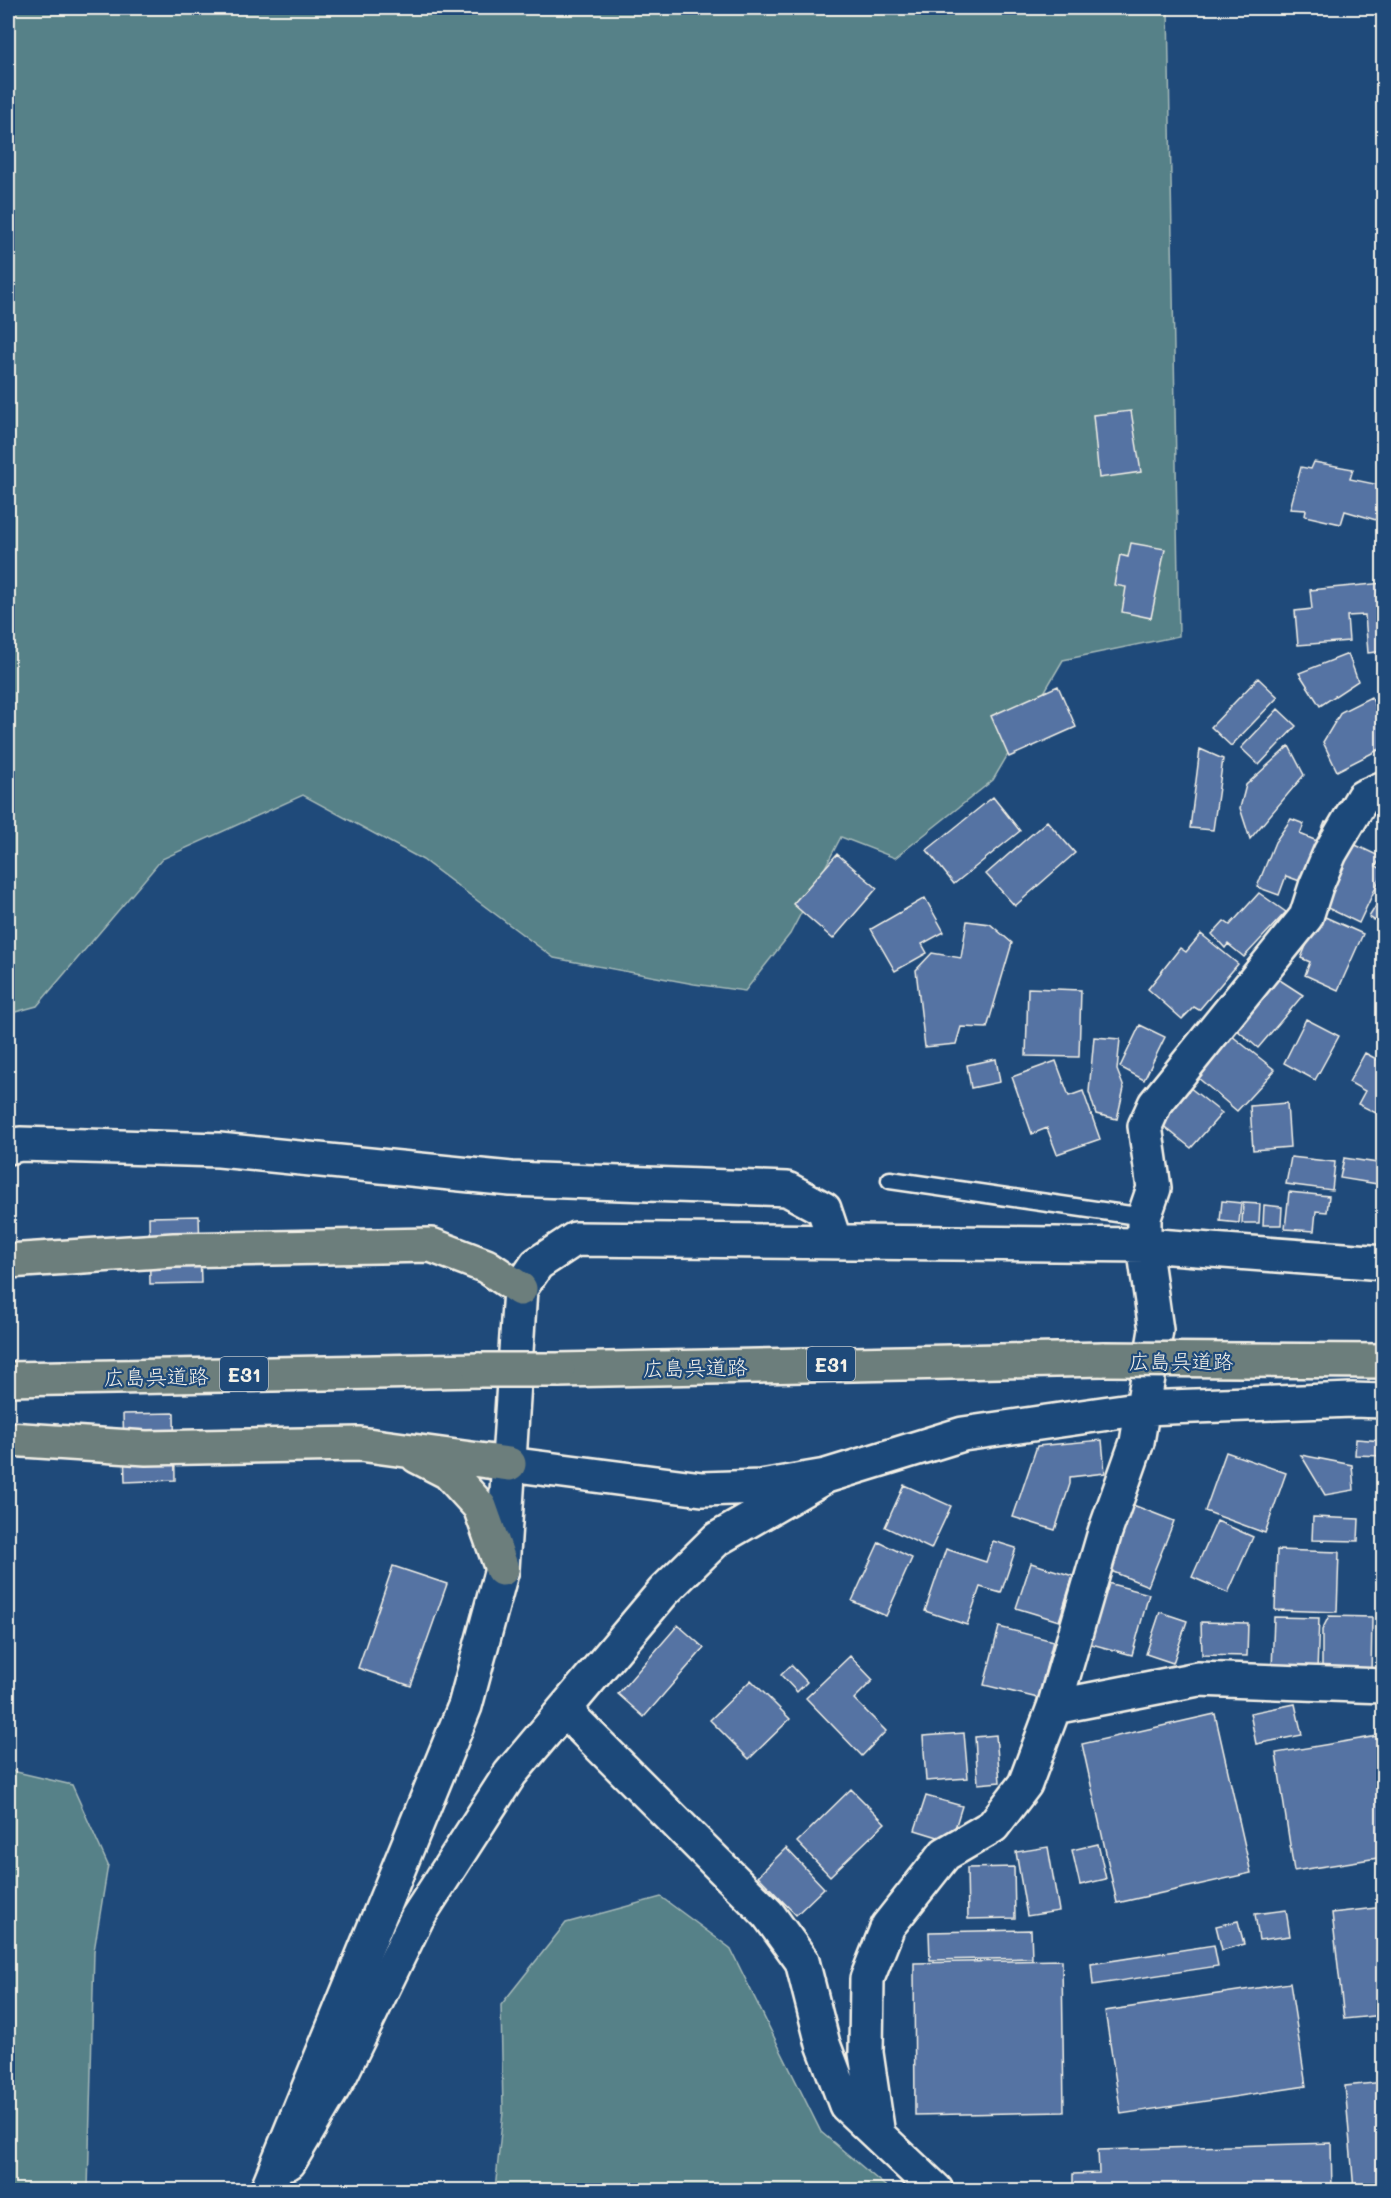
<svg xmlns="http://www.w3.org/2000/svg" width="1391" height="2198" viewBox="0 0 1391 2198" font-family="Mali,'Klee One',sans-serif">
<rect width="100%" height="100%" fill="#1f4a7a"/>
<filter id="ink" filterUnits="userSpaceOnUse"><feTurbulence type="fractalNoise" baseFrequency=".0167" numOctaves="2"/><feDisplacementMap in="SourceGraphic" scale="12" xChannelSelector="R" yChannelSelector="G"/><feConvolveMatrix kernelMatrix="1 2 1 2 8 2 1 2 1" color-interpolation-filters="sRGB"/></filter>
<g filter="url(#ink)">
<path fill="#568188" stroke="#a5b9b8" stroke-width="1.5" d="M 8,8 L 1168,8 L 1179,636 L 1063,660 L 993,780 L 895,858 L 841,837 L 790,934 L 745,991 L 694,984 L 554,958 L 423,860 L 303,795 L 162,859 L 37,1006 L 8,1014 Z
M 8,1770 L 72,1785 L 108,1865 L 94,1951 L 88,2190 L 8,2190 Z
M 661,1897 L 730,1948 L 821,2132 L 890,2190 L 495,2190 L 503,2112 L 501,2005 L 566,1923 Z"/>
<path fill="#5573a3" stroke="#f4f1e8" stroke-width="1.5" d="M 1131,411 L 1141,472 L 1099,478 L 1093,415 Z
M 1314,462 L 1353,469 L 1350,479 L 1384,486 L 1383,522 L 1345,511 L 1341,524 L 1305,516 L 1306,510 L 1290,509 L 1301,467 L 1311,469 Z
M 1131,543 L 1165,549 L 1151,618 L 1122,612 L 1126,587 L 1114,585 L 1120,555 L 1128,557 Z
M 1384,583 L 1384,651 L 1368,653 L 1365,615 L 1347,616 L 1349,641 L 1298,645 L 1295,611 L 1312,609 L 1310,590 Z
M 1348,654 L 1358,681 L 1320,706 L 1299,673 Z
M 1384,675 L 1384,714 L 1379,689 Z
M 1258,678 L 1278,697 L 1231,746 L 1211,727 Z
M 1058,686 L 1076,727 L 1009,757 L 991,716 Z
M 1371,697 L 1384,722 L 1384,747 L 1337,771 L 1323,742 L 1341,712 Z
M 1278,709 L 1296,726 L 1259,765 L 1241,748 Z
M 1289,746 L 1304,775 L 1250,839 L 1240,808 L 1246,785 Z
M 1200,749 L 1223,759 L 1213,830 L 1190,828 Z
M 993,797 L 1020,831 L 954,884 L 927,850 Z
M 1384,800 L 1384,822 L 1367,807 Z
M 1291,819 L 1304,824 L 1300,834 L 1317,841 L 1325,822 L 1331,824 L 1308,884 L 1286,876 L 1279,895 L 1257,887 L 1275,842 Z
M 1047,821 L 1075,853 L 1015,906 L 986,874 Z
M 1345,840 L 1381,857 L 1376,866 L 1384,870 L 1359,923 L 1315,902 Z
M 837,854 L 877,888 L 833,939 L 793,904 Z
M 1259,893 L 1286,912 L 1244,957 L 1228,944 L 1225,948 L 1212,934 L 1224,921 L 1230,925 Z
M 1384,893 L 1384,926 L 1369,917 Z
M 925,898 L 944,932 L 922,944 L 927,953 L 895,971 L 871,929 Z
M 1314,912 L 1363,934 L 1338,990 L 1305,975 L 1310,962 L 1301,958 L 1308,941 L 1302,939 Z
M 967,921 L 990,924 L 1012,943 L 987,1028 L 961,1027 L 956,1044 L 925,1047 L 916,970 L 932,953 L 961,958 Z
M 1201,934 L 1238,964 L 1199,1010 L 1194,1007 L 1182,1019 L 1148,989 L 1180,948 L 1186,952 Z
M 1272,975 L 1303,995 L 1258,1048 L 1229,1023 Z
M 1028,988 L 1081,990 L 1079,1057 L 1026,1056 Z
M 1306,1019 L 1339,1036 L 1315,1080 L 1284,1063 Z
M 1140,1025 L 1165,1037 L 1144,1080 L 1120,1067 Z
M 1232,1036 L 1275,1070 L 1237,1111 L 1197,1077 Z
M 1094,1037 L 1120,1039 L 1117,1070 L 1124,1088 L 1117,1119 L 1096,1114 L 1089,1092 Z
M 1365,1053 L 1384,1063 L 1384,1117 L 1358,1104 L 1365,1091 L 1349,1082 Z
M 996,1059 L 1000,1082 L 971,1088 L 967,1065 Z
M 1056,1061 L 1069,1096 L 1083,1091 L 1100,1139 L 1057,1154 L 1047,1128 L 1032,1134 L 1012,1077 Z
M 1189,1087 L 1222,1113 L 1191,1148 L 1161,1124 Z
M 1287,1103 L 1290,1147 L 1253,1150 L 1250,1106 Z
M 1291,1157 L 1335,1162 L 1332,1190 L 1286,1184 Z
M 1344,1158 L 1384,1164 L 1384,1185 L 1340,1178 Z
M 1289,1192 L 1329,1196 L 1327,1212 L 1316,1211 L 1314,1231 L 1285,1229 Z
M 1222,1201 L 1241,1203 L 1239,1223 L 1220,1221 Z
M 1243,1203 L 1260,1204 L 1259,1223 L 1242,1223 Z
M 1264,1205 L 1282,1207 L 1281,1225 L 1263,1225 Z
M 199,1216 L 201,1283 L 150,1284 L 149,1217 Z
M 174,1413 L 175,1480 L 125,1482 L 123,1414 Z
M 1356,1439 L 1383,1441 L 1383,1456 L 1355,1455 Z
M 1102,1440 L 1105,1473 L 1070,1477 L 1070,1484 L 1055,1530 L 1013,1517 L 1037,1446 Z
M 1226,1452 L 1286,1473 L 1265,1533 L 1205,1511 Z
M 1301,1455 L 1352,1465 L 1354,1490 L 1325,1495 Z
M 904,1485 L 951,1506 L 931,1549 L 885,1527 Z
M 1133,1505 L 1174,1521 L 1148,1586 L 1106,1569 Z
M 1313,1517 L 1359,1519 L 1358,1541 L 1312,1540 Z
M 1217,1521 L 1253,1537 L 1228,1593 L 1192,1577 Z
M 993,1541 L 1016,1548 L 1001,1593 L 980,1587 L 967,1625 L 925,1611 L 946,1549 L 986,1562 Z
M 879,1542 L 912,1558 L 886,1616 L 852,1601 Z
M 1277,1550 L 1339,1552 L 1337,1612 L 1275,1610 Z
M 1031,1563 L 1073,1576 L 1059,1621 L 1016,1608 Z
M 393,1566 L 447,1584 L 411,1686 L 358,1668 Z
M 1100,1581 L 1149,1594 L 1132,1655 L 1084,1642 Z
M 1160,1612 L 1187,1621 L 1173,1663 L 1146,1654 Z
M 1329,1616 L 1372,1617 L 1371,1674 L 1322,1673 L 1322,1630 Z
M 1274,1617 L 1319,1618 L 1317,1671 L 1272,1669 Z
M 1201,1622 L 1248,1623 L 1247,1656 L 1202,1655 Z
M 678,1625 L 704,1648 L 644,1717 L 618,1694 Z
M 999,1627 L 1053,1641 L 1038,1698 L 984,1685 Z
M 850,1656 L 873,1680 L 854,1699 L 886,1731 L 862,1756 L 806,1698 Z
M 791,1665 L 807,1682 L 797,1692 L 781,1675 Z
M 751,1680 L 790,1719 L 749,1759 L 710,1720 Z
M 1295,1704 L 1302,1735 L 1256,1744 L 1250,1713 Z
M 1215,1714 L 1251,1873 L 1117,1903 L 1082,1744 Z
M 964,1733 L 968,1778 L 926,1781 L 923,1736 Z
M 996,1735 L 1000,1782 L 978,1784 L 975,1737 Z
M 1384,1735 L 1384,1857 L 1294,1871 L 1276,1753 Z
M 851,1789 L 885,1823 L 830,1876 L 797,1842 Z
M 926,1796 L 962,1806 L 951,1841 L 915,1830 Z
M 1098,1844 L 1106,1879 L 1080,1885 L 1072,1850 Z
M 1048,1847 L 1059,1911 L 1027,1916 L 1016,1852 Z
M 786,1848 L 824,1888 L 796,1915 L 758,1876 Z
M 1014,1867 L 1015,1918 L 968,1919 L 967,1868 Z
M 1384,1907 L 1384,2015 L 1344,2019 L 1332,1913 Z
M 1286,1910 L 1290,1936 L 1259,1940 L 1255,1914 Z
M 1238,1921 L 1244,1944 L 1222,1950 L 1216,1926 Z
M 1031,1930 L 1032,1958 L 930,1960 L 929,1932 Z
M 1214,1945 L 1218,1966 L 1093,1985 L 1091,1964 Z
M 1062,1960 L 1064,2112 L 915,2115 L 914,1963 Z
M 1290,1983 L 1306,2086 L 1121,2114 L 1105,2011 Z
M 1384,2082 L 1384,2190 L 1354,2190 L 1345,2086 Z
M 1331,2143 L 1332,2190 L 1073,2190 L 1073,2174 L 1099,2173 L 1098,2150 Z"/>
<g fill="none" stroke-linecap="round" stroke-linejoin="round">
<defs>
<path id="service" d="M 890,1180 L 1144,1217"/>
<path id="minor" d="M 8,1147 L 20,1144 L 219,1150 L 511,1179 L 787,1189 L 824,1209 L 835,1242
M 520,1289 L 537,1264 L 575,1239 L 1144,1245 L 1384,1263
M 509,1464 L 702,1489 L 761,1487 L 826,1476 L 963,1434 L 1144,1408 L 1352,1400 L 1384,1401
M 1054,1707 L 1198,1679 L 1384,1686
M 564,1710 L 768,1914 L 802,1961 L 823,2044 L 846,2105 L 936,2190
M 878,2135 L 866,2053 L 867,1979 L 888,1926 L 945,1854 L 993,1826 L 1025,1784 L 1054,1707 L 1105,1532 L 1137,1442 L 1156,1330 L 1144,1245 L 1144,1217 L 1154,1188 L 1145,1126 L 1155,1104 L 1306,917 L 1316,886 L 1330,853 L 1363,797 L 1384,788
M 289,2162 L 341,2074 L 417,1918 L 510,1774 L 664,1591 L 717,1539 L 826,1476"/>
<path id="tertiary" d="M 267,2190 L 465,1706 L 502,1569 L 520,1289"/>
<path id="motorway" d="M 8,1261 L 174,1250 L 431,1245 L 486,1266 L 520,1289
M 558,1370 L 1104,1359
M 8,1379 L 480,1370
M 8,1439 L 146,1448 L 360,1444 L 509,1464
M 417,1456 L 448,1472 L 480,1507 L 502,1569"/>
</defs>
<use href="#service" stroke="#f4f1e8" stroke-width="21"/>
<use href="#minor" stroke="#f4f1e8" stroke-width="38"/>
<use href="#tertiary" stroke="#f4f1e8" stroke-width="38"/>
<use href="#motorway" stroke="#f4f1e8" stroke-width="38"/>
<use href="#service" stroke="#1f4a7a" stroke-width="16"/>
<use href="#minor" stroke="#1f4a7a" stroke-width="33"/>
<use href="#tertiary" stroke="#1f4a7a" stroke-width="33"/>
<use href="#motorway" stroke="#6c7e7c" stroke-width="33"/>
<defs>
<path id="motorway-bridge" d="M 1104,1359 L 1384,1361
M 480,1370 L 558,1370"/>
</defs>
<use href="#motorway-bridge" stroke="#f4f1e8" stroke-width="38" stroke-linecap="butt"/>
<use href="#motorway-bridge" stroke="#6c7e7c" stroke-width="33"/>
</g>
</g>
<g text-anchor="middle" dominant-baseline="central" stroke-width="4.5" stroke-linejoin="round" paint-order="stroke">
<g fill="#1f4a7a" stroke="#b4bfc7" stroke-width="1.5">
<rect x="807" y="1347" width="48" height="34" rx="4.5"/>
<rect x="220" y="1357" width="48" height="34" rx="4.5"/>
</g>
<g font-size="20" font-weight="bold" fill="#f4f1e8">
<text x="831" y="1364">E31</text>
<text x="244" y="1374">E31</text>
</g>
<g font-size="21" fill="#f4f1e8" stroke="#1f4a7a">
<text x="1181" y="1360">広島呉道路</text>
<text transform="translate(695 1367) rotate(-1)">広島呉道路</text>
<text transform="translate(156 1376) rotate(-1)">広島呉道路</text>
</g>
</g>
<rect width="1391" height="2198" fill="none" stroke="#1f4a7a" stroke-width="30"/>
<rect x="15" y="15" width="1361" height="2168" fill="none" stroke="#f4f1e8" stroke-width="2" filter="url(#ink)"/>
</svg>
